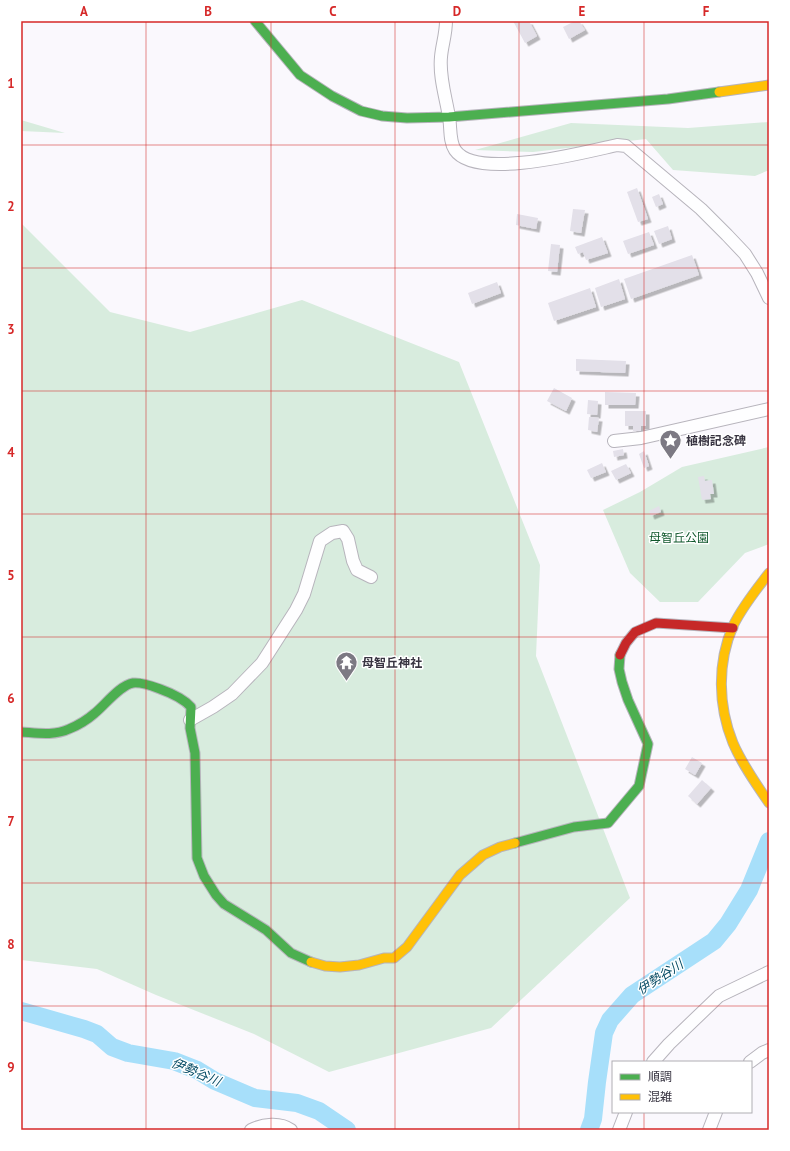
<svg xmlns="http://www.w3.org/2000/svg" width="790" height="1151" viewBox="0 0 790 1151" font-family="'PT Sans','Noto Sans JP',sans-serif">
<defs>
<filter id="shadow"><feDropShadow dx="3.5" dy="3.5" stdDeviation="0" flood-color="#0004"/></filter>
</defs>
<rect width="100%" height="100%" fill="#faf8fd"/>
<path fill="#d8ecde" d="M 21,120 L 65,133 L 21,131 Z
M 769,122 L 769,170 L 755,176 L 673,170 L 646,139 L 533,152 L 475,150 L 571,123 L 688,128 Z
M 21,223 L 110,312 L 190,332 L 302,300 L 459,362 L 540,565 L 536,656 L 630,898 L 491,1028 L 329,1072 L 254,1034 L 156,995 L 97,969 L 21,960 Z
M 769,447 L 769,544 L 745,553 L 698,602 L 660,602 L 630,573 L 603,510 L 640,492 L 682,467 Z"/>
<g fill="none" stroke-linecap="round" stroke-linejoin="round">
<path stroke="#a7dffa" stroke-width="18" d="M 21,1011 L 84,1029 L 97,1034 L 112,1047 L 128,1053 L 174,1061 L 197,1070 L 215,1081 L 255,1098 L 297,1103 L 319,1111 L 347,1130
M 589,1130 L 593,1119 L 597,1082 L 604,1033 L 610,1020 L 632,995 L 714,941 L 728,924 L 749,890 L 769,841"/>
</g>
<path fill="#e3e0e9" filter="url(#shadow)" d="M 513,21 L 529,21 L 537,36 L 525,43 Z
M 575,21 L 579,21 L 585,30 L 569,39 L 563,27 Z
M 637,188 L 648,219 L 638,222 L 627,192 Z
M 659,194 L 663,204 L 656,207 L 652,197 Z
M 573,209 L 585,210 L 581,233 L 570,231 Z
M 517,214 L 538,218 L 536,229 L 516,225 Z
M 668,226 L 672,239 L 659,244 L 654,231 Z
M 649,232 L 654,245 L 628,254 L 623,241 Z
M 602,237 L 608,253 L 586,260 L 583,252 L 578,254 L 575,247 Z
M 551,244 L 560,245 L 557,272 L 548,271 Z
M 692,255 L 699,275 L 631,299 L 624,279 Z
M 619,279 L 625,299 L 601,307 L 595,288 Z
M 497,282 L 501,293 L 472,304 L 468,293 Z
M 590,288 L 596,307 L 554,321 L 548,303 Z
M 576,359 L 626,361 L 625,373 L 576,371 Z
M 554,388 L 572,398 L 566,411 L 547,401 Z
M 605,392 L 636,393 L 635,405 L 605,405 Z
M 588,400 L 598,401 L 597,415 L 587,414 Z
M 625,411 L 646,411 L 646,426 L 641,426 L 641,431 L 633,431 L 633,426 L 625,426 Z
M 589,417 L 599,418 L 597,432 L 588,430 Z
M 623,449 L 624,455 L 614,457 L 613,451 Z
M 644,451 L 649,466 L 644,468 L 639,454 Z
M 602,463 L 606,472 L 591,478 L 587,470 Z
M 626,464 L 631,473 L 616,480 L 611,471 Z
M 704,476 L 705,481 L 712,480 L 714,494 L 710,494 L 711,499 L 702,500 L 698,477 Z
M 659,506 L 661,512 L 651,516 L 649,511 Z
M 692,757 L 702,763 L 695,775 L 685,769 Z
M 702,780 L 711,788 L 697,804 L 688,796 Z"/>
<g fill="none" stroke-linecap="round" stroke-linejoin="round">
<defs>
<path id="street" d="M 446,21 C 446,34 442,45 441,57 C 439,77 446,98 449,117 C 451,127 449,141 455,150 C 476,181 585,152 617,145 L 626,146 L 701,209 L 727,235 L 745,254 L 757,273 L 769,298
M 614,441 L 641,438 L 769,409
M 190,720 L 213,707 L 232,694 L 262,663 L 296,610 L 304,594 L 320,541 L 332,533 L 343,531 L 348,539 L 353,561 L 357,570 L 371,577
M 653,1062 L 669,1044 L 719,996 L 769,972
M 750,1062 L 762,1053 L 769,1050
M 251,1130 C 263,1124 280,1122 291,1130
M 619,1130 L 626,1112
M 709,1130 L 716,1112"/>
<path id="fast" d="M 255,21 L 300,75 L 332,96 L 361,111 L 382,116 L 407,118 L 449,117 L 668,99 L 719,92
M 21,732 C 37,733 54,736 69,729 C 79,725 87,720 95,713 C 105,705 120,685 133,683 C 142,682 152,686 160,689 C 171,693 183,698 191,707 L 190,728 L 195,753 L 197,858 L 204,876 L 216,895 L 224,904 L 266,930 L 291,953 L 311,962
M 515,843 L 574,827 L 608,823 L 639,786 L 648,744 L 628,700 L 622,682 L 619,669 L 620,655"/>
<path id="slow" d="M 719,92 L 769,85
M 769,573 C 756,590 742,607 733,626 C 717,663 718,706 733,743 C 742,764 756,784 769,803
M 311,962 L 325,966 L 340,967 L 359,965 L 384,958 L 394,958 L 407,947 L 460,875 L 483,855 L 500,847 L 515,843"/>
<path id="jam" d="M 620,655 L 626,643 L 635,632 L 656,623 L 733,628"/>
</defs>
<use href="#street" stroke="#b7b4bc" stroke-width="14"/>
<use href="#fast" stroke="#b7b4bc" stroke-width="11"/>
<use href="#slow" stroke="#b7b4bc" stroke-width="11"/>
<use href="#jam" stroke="#b7b4bc" stroke-width="11"/>
<use href="#street" stroke="#fefeff" stroke-width="12"/>
<use href="#fast" stroke="#4caf50" stroke-width="9"/>
<use href="#slow" stroke="#ffc107" stroke-width="9"/>
<use href="#jam" stroke="#c62828" stroke-width="9"/>
</g>
<path fill="none" stroke="#d62828" stroke-width="1" stroke-opacity="0.55" d="M 146,21 L 146,1130M 271,21 L 271,1130M 395,21 L 395,1130M 519,21 L 519,1130M 644,21 L 644,1062M 21,145 L 769,145M 21,268 L 769,268M 21,391 L 769,391M 21,514 L 769,514M 21,637 L 769,637M 21,760 L 769,760M 21,883 L 769,883M 21,1006 L 769,1006M 644,1112 L 644,1130"/>
<defs>
<symbol id="sight-pin" viewBox="-11 -11 22 30"><path d="M0 17L-7.5 6A9.5 9.5 0 1 1 7.5 6Z" fill="#7c7983" stroke="#fff"/><path d="M0-6L1.8-2.2L6-1.7L2.9 1.2L3.7 5.4L0 3.3L-3.7 5.4L-2.9 1.2L-6-1.7L-1.8-2.2Z" fill="#fff"/></symbol>
<symbol id="temple-pin" viewBox="-11 -11 22 30"><path d="M0 17L-7.5 6A9.5 9.5 0 1 1 7.5 6Z" fill="#7c7983" stroke="#fff"/><path d="M0-6L5-2H3V0L6.5 2.5H4V6H1.5V3h-3V6H-4V2.5H-6.5L-3 0V-2H-5Z" fill="#fff"/></symbol>
</defs>
<g fill-rule="evenodd">
<use href="#sight-pin" x="658" y="428" width="25" height="34"/>
<use href="#temple-pin" x="334" y="650" width="25" height="34"/>
</g>
<g text-anchor="middle" dominant-baseline="central" stroke-width="3" stroke-linejoin="round" paint-order="stroke">
<g font-size="12" font-weight="bold" fill="#383441" stroke="#fff" text-anchor="start">
<text x="686" y="440">植樹記念碑</text>
<text x="362" y="662">母智丘神社</text>
</g>
<g font-size="12" fill="#0f572b" stroke="#fff">
<text x="679" y="537">母智丘公園</text>
</g>
<g font-size="13" font-style="italic" fill="#054b64" stroke="#fff">
<text transform="translate(660 977) rotate(-33)">伊勢谷川</text>
<text transform="translate(196 1072) rotate(23)">伊勢谷川</text>
</g>
</g>
<rect width="790" height="1151" fill="none" stroke="#ffffff" stroke-width="44"/>
<rect x="612" y="1061" width="140" height="52" fill="#ffffff" stroke="#afaeb3"/>
<rect x="620" y="1074" width="20" height="6" fill="#4caf50" stroke="#afaeb3"/>
<text x="648" y="1081" font-size="12" fill="#383441">順調</text>
<rect x="620" y="1094" width="20" height="6" fill="#ffc107" stroke="#afaeb3"/>
<text x="648" y="1101" font-size="12" fill="#383441">混雑</text>
<rect x="22" y="22" width="746" height="1107" fill="none" stroke="#d62828" stroke-width="1.5"/>
<g font-size="13" text-anchor="middle" font-weight="bold" fill="#d62828">
<text x="84" y="16">A</text>
<text x="208" y="16">B</text>
<text x="333" y="16">C</text>
<text x="457" y="16">D</text>
<text x="582" y="16">E</text>
<text x="706" y="16">F</text>
<text x="11" y="88">1</text>
<text x="11" y="211">2</text>
<text x="11" y="334">3</text>
<text x="11" y="457">4</text>
<text x="11" y="580">5</text>
<text x="11" y="703">6</text>
<text x="11" y="826">7</text>
<text x="11" y="949">8</text>
<text x="11" y="1072">9</text>
</g>
</svg>
